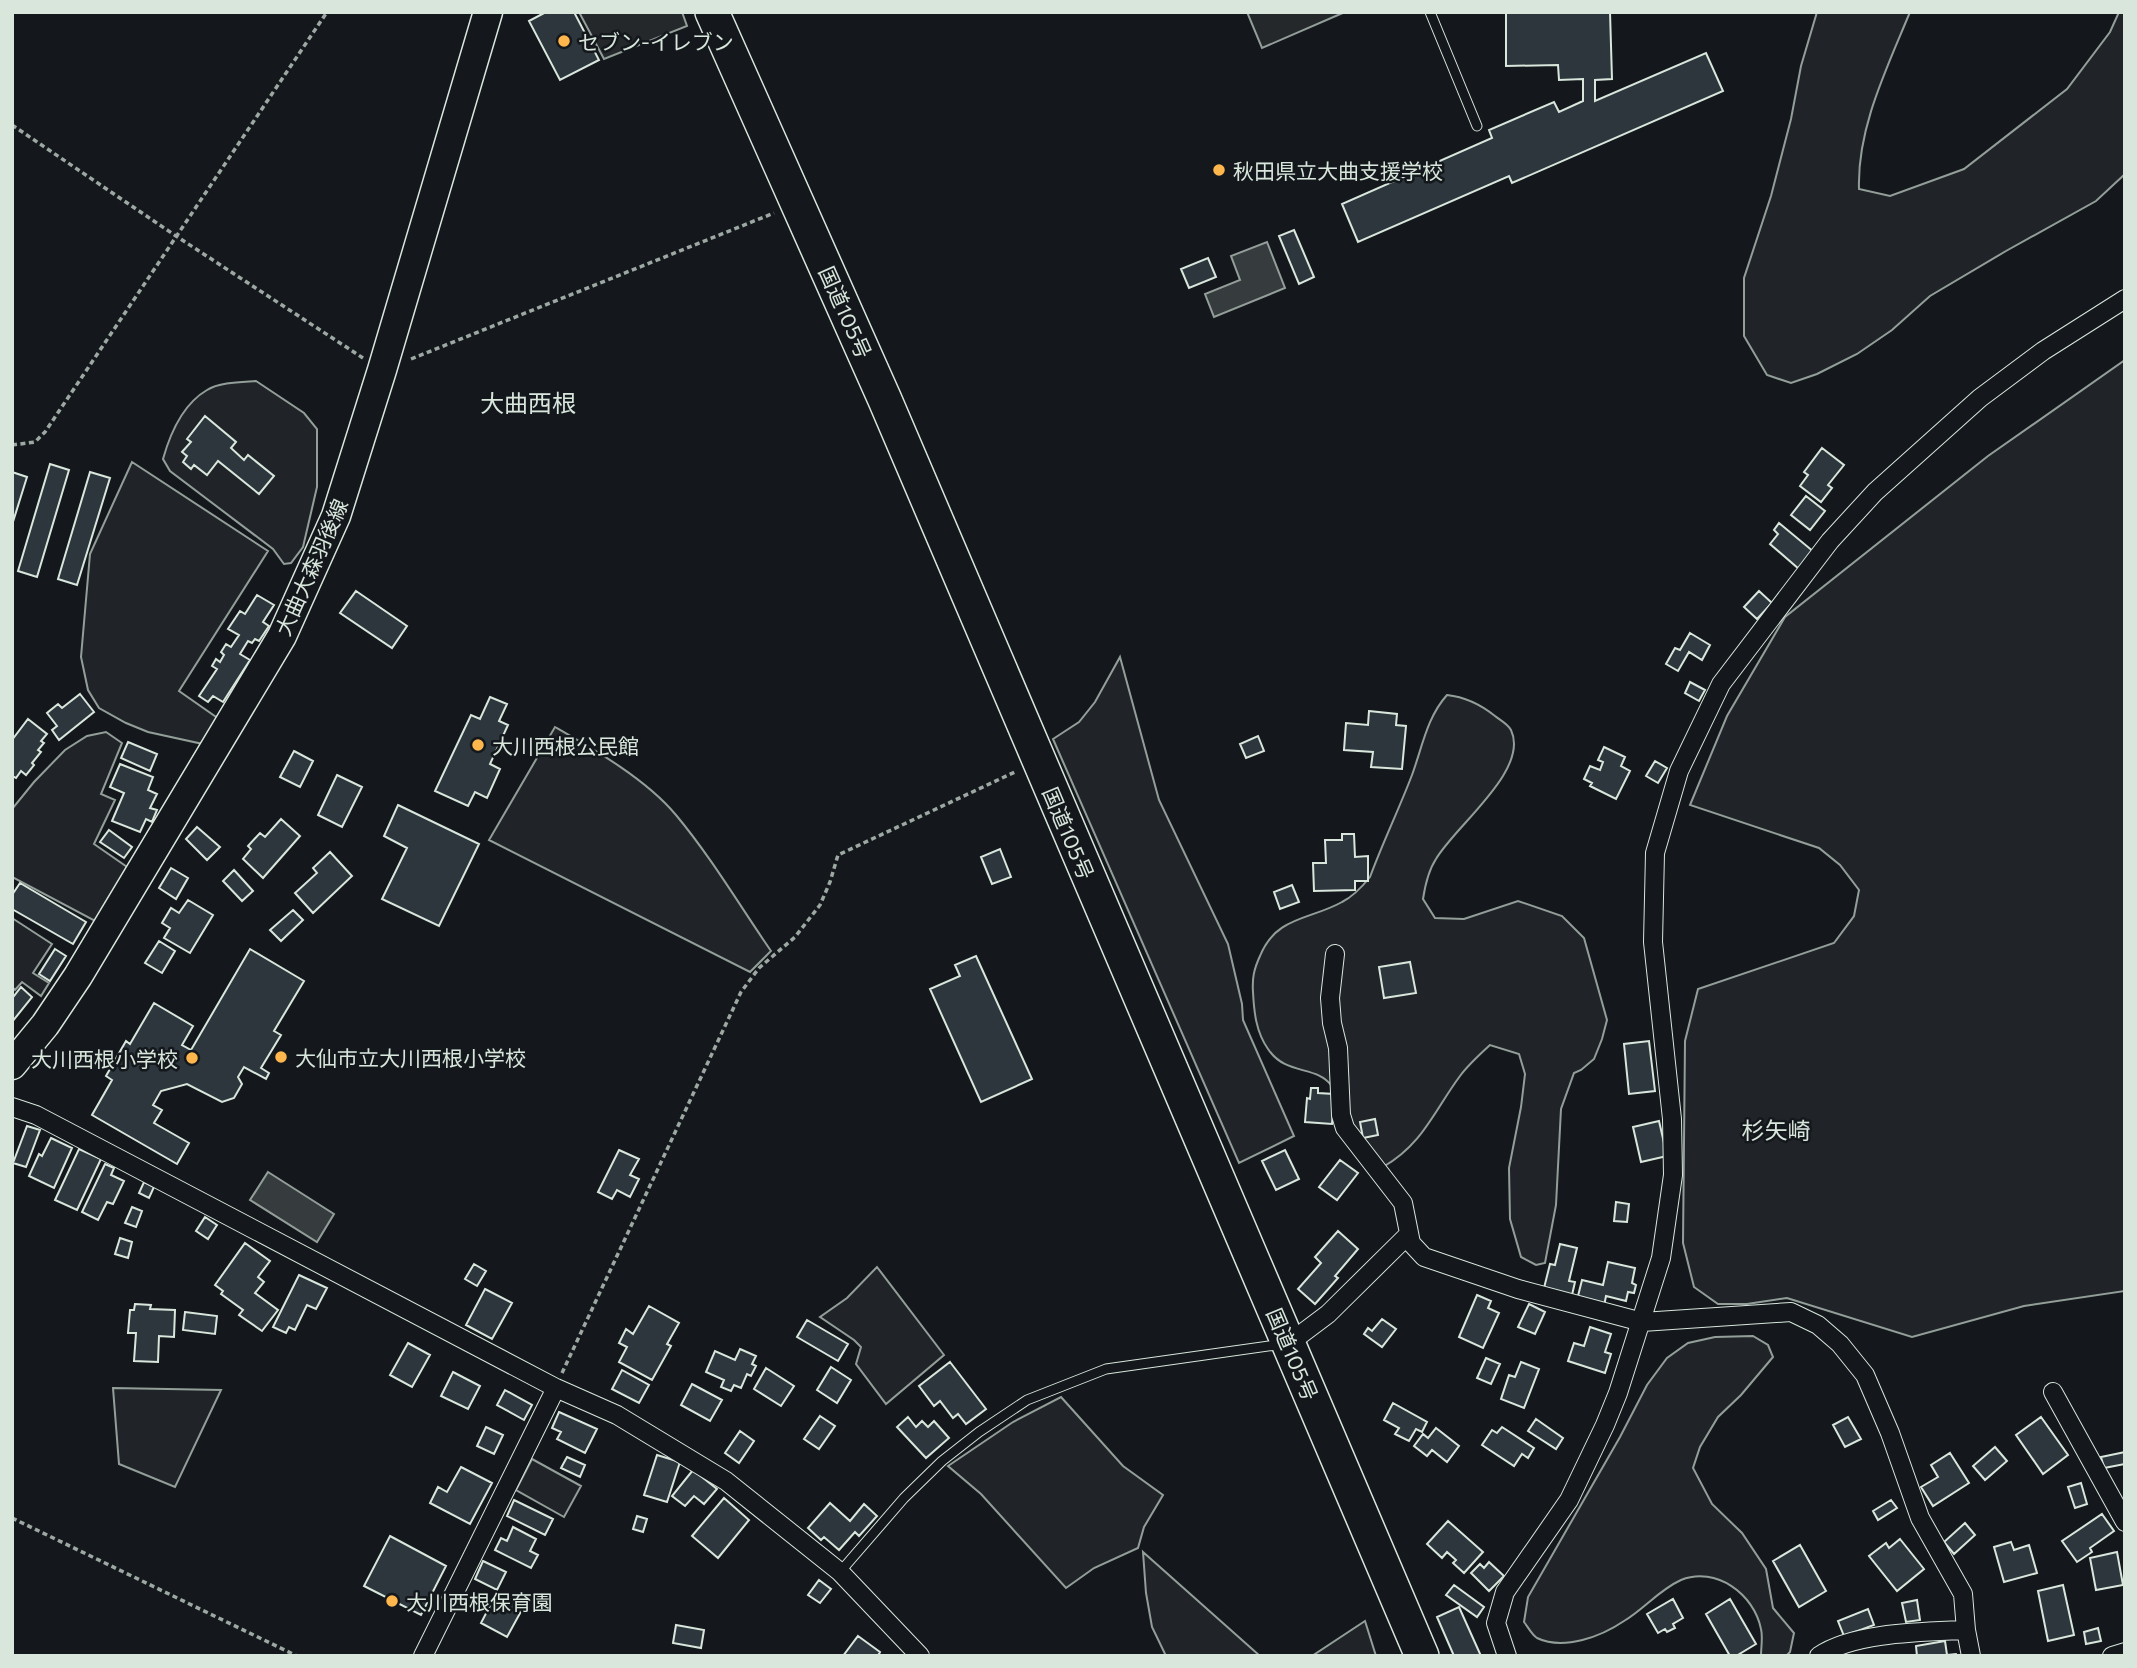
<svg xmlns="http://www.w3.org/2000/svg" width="2137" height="1668" viewBox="0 0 2137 1668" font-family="Commissioner,'Noto Sans JP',sans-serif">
<rect width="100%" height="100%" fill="#14181c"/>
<path fill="#202428" stroke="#939e99" stroke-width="2" d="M 1817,12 L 1910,12 C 1887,68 1857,128 1859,189 L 1890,196 L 1964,169 L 2067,89 L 2110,32 L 2119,12 L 2125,12 L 2125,174 L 2096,201 L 2006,251 L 1930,296 L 1892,330 L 1857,354 L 1817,374 L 1791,383 L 1767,375 L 1744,336 L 1744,278 L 1771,196 L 1791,119 L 1801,66 Z
M 2125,360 L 2125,1291 L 2024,1306 L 1912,1337 L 1787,1298 L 1747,1304 L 1718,1304 L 1694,1287 L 1683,1243 L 1685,1041 L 1698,989 L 1834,943 L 1854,916 L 1859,890 L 1840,865 L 1819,848 L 1690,805 L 1727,716 L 1785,617 L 1988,456 Z
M 256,381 L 304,413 L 317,429 L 317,487 L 303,547 L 291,563 L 284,564 L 273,549 L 170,471 L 163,459 C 170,434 183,404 207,390 C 219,382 241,382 256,381 Z
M 132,462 L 268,551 L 179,691 L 219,719 L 203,744 L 148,732 L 126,723 L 99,708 L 88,690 L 81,657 L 90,554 Z
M 1120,657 L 1159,800 L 1228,944 L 1242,1004 L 1243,1020 L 1294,1136 L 1239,1163 L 1053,739 L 1079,722 L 1095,702 Z
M 1447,695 C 1466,697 1480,704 1495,716 C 1500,720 1508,724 1511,730 C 1530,770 1455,826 1436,859 C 1428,871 1425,886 1423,899 L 1435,918 L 1464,919 L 1518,901 L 1562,916 L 1584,938 L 1607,1020 L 1602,1039 L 1594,1059 L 1581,1070 L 1574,1073 L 1561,1109 L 1556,1205 L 1545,1263 L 1536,1265 L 1521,1257 L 1510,1219 L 1509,1168 L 1521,1107 L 1525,1074 L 1519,1054 L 1490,1045 C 1479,1055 1468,1065 1460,1076 C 1434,1111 1423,1144 1383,1167 L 1370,1165 L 1331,1085 C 1316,1065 1286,1076 1268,1049 C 1256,1032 1254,1012 1253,992 C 1252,978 1254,969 1260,956 C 1276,916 1310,920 1342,902 C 1354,896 1362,887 1370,877 C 1383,842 1399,809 1412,775 C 1422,748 1427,717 1447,695 Z
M 555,727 C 595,750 646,779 676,815 C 711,857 740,906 771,951 L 750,972 L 489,840 Z
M 106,732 L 122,743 L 101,794 L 115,800 L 94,844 L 130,869 L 97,922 L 12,877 L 12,809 L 34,782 L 65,750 L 87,736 Z
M 12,918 L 52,944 L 33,973 L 49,983 L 41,996 L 22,982 L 15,990 L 12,987 Z
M 877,1267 L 944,1355 L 886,1404 L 856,1364 L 861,1347 L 854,1340 L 820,1317 L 847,1298 Z
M 1753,1336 L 1768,1345 L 1773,1357 L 1741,1395 L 1718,1417 L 1700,1447 L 1693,1468 L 1712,1504 L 1742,1533 L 1766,1569 L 1773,1608 L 1794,1633 L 1790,1652 L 1786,1656 L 1761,1656 C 1761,1647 1763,1637 1761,1629 C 1754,1594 1716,1566 1681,1580 C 1659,1590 1644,1609 1624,1621 C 1602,1636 1564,1651 1537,1638 C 1532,1635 1528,1627 1524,1622 L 1528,1597 L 1620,1437 L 1647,1385 L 1667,1358 L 1688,1343 L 1715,1337 Z
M 113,1388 L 221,1390 L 175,1487 L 119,1464 Z
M 1061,1397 L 1123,1466 L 1163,1495 L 1144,1527 L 1138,1548 L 1094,1568 L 1066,1588 L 981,1494 L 948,1466 L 1013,1422 Z
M 532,1459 L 581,1486 L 564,1517 L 516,1490 Z
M 1143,1552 L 1260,1656 L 1166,1656 L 1152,1627 L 1146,1593 Z
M 1365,1621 L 1376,1656 L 1312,1656 Z"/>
<path fill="#24282b" stroke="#939e99" stroke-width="2" d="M 579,12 L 682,12 L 687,26 L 604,59 Z
M 1247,12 L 1345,12 L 1262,48 Z"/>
<path fill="#363b3e" stroke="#939e99" stroke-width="2" d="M 1267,242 L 1285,288 L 1214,317 L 1205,294 L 1240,280 L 1231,256 Z
M 268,1172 L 334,1214 L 317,1242 L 250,1200 Z"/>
<path fill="#2c363c" stroke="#d8e6dc" stroke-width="2" d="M 546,12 L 574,12 L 599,60 L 560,80 L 529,21 Z
M 1506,12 L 1610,12 L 1612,79 L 1595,80 L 1595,101 L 1706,53 L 1723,91 L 1512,183 L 1509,176 L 1358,242 L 1342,204 L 1492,138 L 1489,130 L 1554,102 L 1559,112 L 1583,101 L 1583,79 L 1559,80 L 1558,65 L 1506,66 Z
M 1294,230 L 1314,277 L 1299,284 L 1279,236 Z
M 1208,258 L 1216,277 L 1189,288 L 1181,269 Z
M 205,416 L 236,442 L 231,448 L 244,460 L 248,455 L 274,476 L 259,494 L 218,461 L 207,475 L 194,465 L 191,469 L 183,462 L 187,456 L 182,452 L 191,442 L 187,439 Z
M 1822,448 L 1844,465 L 1828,485 L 1832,488 L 1821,502 L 1800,486 L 1808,475 L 1804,472 Z
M 50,464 L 69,470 L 37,577 L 18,571 Z
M 12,472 L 27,477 L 12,525 Z
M 90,472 L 110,478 L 77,585 L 58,579 Z
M 1806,496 L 1825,511 L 1810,530 L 1791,515 Z
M 1779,523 L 1814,552 L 1799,569 L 1770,544 L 1778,534 L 1774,530 Z
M 356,591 L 407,626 L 392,648 L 340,613 Z
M 1759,591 L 1772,603 L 1757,619 L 1744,607 Z
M 257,595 L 274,605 L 263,622 L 269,626 L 259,641 L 255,639 L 252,643 L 248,641 L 240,654 L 250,660 L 223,702 L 213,696 L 208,702 L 199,696 L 217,669 L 212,666 L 216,659 L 220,662 L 224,655 L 221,652 L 226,644 L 231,647 L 239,635 L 228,629 L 240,611 L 245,614 Z
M 1690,633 L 1710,645 L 1702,660 L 1689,652 L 1678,671 L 1666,664 L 1675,648 L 1680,650 Z
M 1690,682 L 1705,690 L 1699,701 L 1685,693 Z
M 80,694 L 94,712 L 59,740 L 52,730 L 57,726 L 47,713 L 58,704 L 62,708 Z
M 490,697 L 507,704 L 499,721 L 508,725 L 490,764 L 500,769 L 487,798 L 475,792 L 468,806 L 435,791 L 471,715 L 480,719 Z
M 1369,711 L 1397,714 L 1396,725 L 1406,726 L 1402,769 L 1371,767 L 1373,752 L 1344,750 L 1346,723 L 1368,725 Z
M 28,719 L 47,734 L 41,741 L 44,743 L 38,750 L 41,752 L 32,763 L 34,765 L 26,775 L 21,771 L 16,778 L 12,776 L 12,740 Z
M 1258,736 L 1264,751 L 1246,758 L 1240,744 Z
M 128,742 L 157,754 L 150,771 L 121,758 Z
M 1604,747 L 1625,757 L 1621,766 L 1630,771 L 1616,799 L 1590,786 L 1592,783 L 1584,779 L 1590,766 L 1600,770 L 1603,762 L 1598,760 Z
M 294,751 L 313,761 L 300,787 L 280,777 Z
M 1655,761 L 1667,768 L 1658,783 L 1646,776 Z
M 120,764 L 153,777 L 148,790 L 157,794 L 150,808 L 157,810 L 152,822 L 146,819 L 140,832 L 112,821 L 124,793 L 110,787 Z
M 337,775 L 362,787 L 342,827 L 318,815 Z
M 398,805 L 479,844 L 439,926 L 382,899 L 407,848 L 384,836 Z
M 281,819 L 300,836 L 263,878 L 243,859 L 251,849 L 248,846 L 260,833 L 265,837 Z
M 197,827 L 220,847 L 207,860 L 186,839 Z
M 109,830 L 132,847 L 124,858 L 100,842 Z
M 1342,834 L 1354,834 L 1355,857 L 1368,856 L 1368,881 L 1355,881 L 1355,890 L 1314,891 L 1313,863 L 1326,863 L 1325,840 L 1342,840 Z
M 1000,849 L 1011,877 L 992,884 L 981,857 Z
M 330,852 L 352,876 L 313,913 L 295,893 L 317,873 L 313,868 Z
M 171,868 L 188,878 L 176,899 L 159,888 Z
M 234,870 L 253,891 L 242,901 L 223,881 Z
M 20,883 L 86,922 L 73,944 L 12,909 L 12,895 Z
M 1292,885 L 1299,902 L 1280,909 L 1274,892 Z
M 188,900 L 213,915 L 190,953 L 164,938 L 170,928 L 162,923 L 171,908 L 179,913 Z
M 293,910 L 303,920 L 281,941 L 270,930 Z
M 159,941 L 175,951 L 162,973 L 145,963 Z
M 55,949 L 66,956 L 50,981 L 39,974 Z
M 250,949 L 304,981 L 274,1031 L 281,1035 L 261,1068 L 269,1073 L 266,1079 L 244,1067 L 238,1077 L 242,1084 L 234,1098 L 222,1102 L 187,1084 L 161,1091 L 153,1105 L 162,1110 L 154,1123 L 189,1143 L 177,1164 L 92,1115 L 112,1080 L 106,1076 L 126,1041 L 130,1044 L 154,1003 L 193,1026 L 182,1045 L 191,1050 Z
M 976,956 L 1032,1079 L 981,1102 L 930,989 L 960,976 L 955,965 Z
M 1410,962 L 1416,993 L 1384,998 L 1379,967 Z
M 21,987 L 32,997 L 12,1022 L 12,995 L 14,996 Z
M 1649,1041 L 1655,1091 L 1629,1094 L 1624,1044 Z
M 1311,1088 L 1318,1088 L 1318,1093 L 1334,1094 L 1332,1124 L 1305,1122 L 1307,1098 L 1310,1099 Z
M 1375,1119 L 1378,1135 L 1363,1138 L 1360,1122 Z
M 1659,1121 L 1667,1156 L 1641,1162 L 1633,1127 Z
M 27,1126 L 40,1130 L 26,1167 L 13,1163 Z
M 51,1138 L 72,1148 L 54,1188 L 29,1176 L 39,1154 L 42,1156 Z
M 79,1149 L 101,1159 L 77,1210 L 55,1200 Z
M 619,1150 L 639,1159 L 630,1175 L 639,1179 L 630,1197 L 617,1190 L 612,1199 L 598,1192 Z
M 1285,1150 L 1299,1179 L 1276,1190 L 1262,1161 Z
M 1340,1160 L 1358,1173 L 1337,1200 L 1319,1187 Z
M 105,1164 L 114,1168 L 111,1175 L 124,1181 L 113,1204 L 107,1202 L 98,1220 L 82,1212 Z
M 144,1182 L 154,1187 L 149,1198 L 139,1193 Z
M 1616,1202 L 1629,1204 L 1627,1222 L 1614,1221 Z
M 132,1207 L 142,1211 L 136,1227 L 125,1223 Z
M 205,1217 L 217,1225 L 208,1239 L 196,1231 Z
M 1338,1231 L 1358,1249 L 1335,1276 L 1338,1278 L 1315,1304 L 1298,1289 L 1321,1263 L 1315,1257 Z
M 120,1238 L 132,1242 L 128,1258 L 115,1254 Z
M 245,1243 L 270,1261 L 258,1277 L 264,1282 L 255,1293 L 278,1310 L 262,1331 L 239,1315 L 243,1310 L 221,1294 L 223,1291 L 215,1285 Z
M 1560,1244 L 1577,1248 L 1569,1281 L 1575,1282 L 1572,1295 L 1544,1288 L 1550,1264 L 1555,1265 Z
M 1608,1262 L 1635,1268 L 1632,1283 L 1636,1285 L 1634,1293 L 1628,1292 L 1626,1301 L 1606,1296 L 1604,1306 L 1577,1300 L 1582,1280 L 1603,1285 Z
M 474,1264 L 486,1271 L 477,1286 L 465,1279 Z
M 299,1275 L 327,1288 L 316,1309 L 307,1305 L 295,1330 L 289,1327 L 286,1333 L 273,1327 Z
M 485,1289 L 512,1303 L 492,1339 L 466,1325 Z
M 1477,1295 L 1491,1301 L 1488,1308 L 1499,1313 L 1483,1348 L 1459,1337 Z
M 135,1304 L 151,1305 L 150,1309 L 175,1310 L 174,1337 L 159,1336 L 158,1362 L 134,1361 L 136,1333 L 128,1333 L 130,1310 L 134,1310 Z
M 1529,1304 L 1545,1312 L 1535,1334 L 1518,1327 Z
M 649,1306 L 679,1323 L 667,1344 L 671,1346 L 652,1380 L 619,1362 L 627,1347 L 619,1343 L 626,1329 L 633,1334 Z
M 185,1312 L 217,1316 L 215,1334 L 183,1330 Z
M 1382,1319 L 1396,1329 L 1382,1347 L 1364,1334 L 1368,1328 L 1372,1331 Z
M 807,1320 L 848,1344 L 838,1361 L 797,1337 Z
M 1590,1327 L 1611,1334 L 1605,1352 L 1611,1354 L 1605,1373 L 1568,1361 L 1574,1343 L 1584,1346 Z
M 408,1343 L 430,1355 L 412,1387 L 390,1375 Z
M 740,1349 L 756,1356 L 752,1364 L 756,1366 L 751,1376 L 747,1374 L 741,1388 L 734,1385 L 731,1391 L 721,1387 L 724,1380 L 706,1372 L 715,1351 L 735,1360 Z
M 1486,1358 L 1500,1364 L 1491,1384 L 1477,1378 Z
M 950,1362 L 986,1409 L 966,1424 L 958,1414 L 953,1418 L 940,1401 L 934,1406 L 919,1386 Z
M 1521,1362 L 1539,1369 L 1524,1408 L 1501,1399 L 1509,1375 L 1515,1377 Z
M 831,1367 L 851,1380 L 837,1403 L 817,1390 Z
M 766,1368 L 794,1386 L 781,1406 L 754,1389 Z
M 622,1370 L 649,1385 L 639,1403 L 612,1389 Z
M 453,1372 L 480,1386 L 468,1409 L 441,1396 Z
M 692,1384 L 722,1400 L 710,1421 L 681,1405 Z
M 505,1390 L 532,1405 L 524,1420 L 497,1405 Z
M 1393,1403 L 1427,1422 L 1422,1432 L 1416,1429 L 1409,1441 L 1395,1434 L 1399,1428 L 1384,1420 Z
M 559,1412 L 597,1429 L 585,1453 L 557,1439 L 561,1432 L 552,1428 Z
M 820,1416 L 835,1426 L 819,1449 L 804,1439 Z
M 908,1417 L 916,1427 L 922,1421 L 928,1427 L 934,1421 L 949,1438 L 926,1458 L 897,1427 Z
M 1848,1417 L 1861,1439 L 1845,1447 L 1833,1425 Z
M 2041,1417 L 2068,1455 L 2043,1474 L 2016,1435 Z
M 1536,1419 L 1563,1438 L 1556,1449 L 1528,1431 Z
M 486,1427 L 503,1435 L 494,1454 L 477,1446 Z
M 1502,1427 L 1534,1448 L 1528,1458 L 1522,1454 L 1514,1466 L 1482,1445 L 1492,1430 L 1497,1433 Z
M 1436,1428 L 1459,1446 L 1447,1462 L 1432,1450 L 1427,1456 L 1414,1446 L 1423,1434 L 1428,1438 Z
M 740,1431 L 754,1441 L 739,1463 L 725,1453 Z
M 1995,1447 L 2007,1461 L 1985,1480 L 1973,1466 Z
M 2125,1452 L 2125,1464 L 2104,1468 L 2101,1457 Z
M 1950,1453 L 1969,1483 L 1933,1506 L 1921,1487 L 1938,1477 L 1931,1465 Z
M 657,1455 L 680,1462 L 667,1502 L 644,1495 Z
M 567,1457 L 585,1465 L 580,1477 L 561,1468 Z
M 461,1467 L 492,1483 L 470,1524 L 430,1503 L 438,1487 L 447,1492 Z
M 693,1470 L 717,1489 L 704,1504 L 694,1496 L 685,1506 L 672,1496 Z
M 2081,1483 L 2087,1504 L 2075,1508 L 2068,1487 Z
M 724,1498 L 749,1520 L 718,1558 L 692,1536 Z
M 514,1500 L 553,1519 L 545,1535 L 507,1516 Z
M 1891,1500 L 1897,1508 L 1878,1520 L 1873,1511 Z
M 830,1503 L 850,1521 L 864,1504 L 877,1516 L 859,1536 L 855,1532 L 839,1550 L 824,1537 L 821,1540 L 808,1528 Z
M 2102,1514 L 2114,1531 L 2090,1548 L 2092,1552 L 2077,1562 L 2062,1541 Z
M 637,1516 L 647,1519 L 643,1532 L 633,1529 Z
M 1448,1521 L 1483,1552 L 1464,1573 L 1453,1563 L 1456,1560 L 1447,1552 L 1442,1558 L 1427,1544 Z
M 1965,1523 L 1975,1535 L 1954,1554 L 1944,1542 Z
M 513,1527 L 536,1539 L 530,1551 L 538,1555 L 531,1568 L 495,1550 L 501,1538 L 507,1541 Z
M 390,1536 L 446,1566 L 421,1615 L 364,1586 Z
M 1900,1539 L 1924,1569 L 1897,1591 L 1869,1556 L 1886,1543 L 1889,1548 Z
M 2011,1542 L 2014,1550 L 2029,1545 L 2037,1573 L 2004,1582 L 1994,1547 Z
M 1800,1545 L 1826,1591 L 1799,1607 L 1773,1561 Z
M 2117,1552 L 2123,1585 L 2096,1590 L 2090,1558 Z
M 483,1561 L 506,1572 L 497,1590 L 475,1579 Z
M 1489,1562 L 1504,1576 L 1489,1591 L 1471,1573 L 1480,1564 L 1484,1568 Z
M 819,1580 L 831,1589 L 820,1603 L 808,1595 Z
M 1454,1585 L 1484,1607 L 1477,1617 L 1446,1595 Z
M 2063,1585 L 2074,1635 L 2048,1641 L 2038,1591 Z
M 497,1592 L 524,1606 L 507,1637 L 481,1623 Z
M 1673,1599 L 1683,1618 L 1673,1624 L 1675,1628 L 1667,1632 L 1665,1629 L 1658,1633 L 1647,1614 Z
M 1730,1599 L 1756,1644 L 1736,1656 L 1730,1656 L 1706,1614 Z
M 1917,1600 L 1920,1620 L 1906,1622 L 1902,1603 Z
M 1459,1607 L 1481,1656 L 1454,1656 L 1437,1617 Z
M 1868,1609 L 1874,1625 L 1844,1636 L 1838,1621 Z
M 676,1625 L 704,1630 L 701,1648 L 673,1643 Z
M 2098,1628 L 2101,1641 L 2086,1644 L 2084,1632 Z
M 858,1636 L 880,1652 L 878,1656 L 843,1656 Z
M 1945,1641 L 1947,1655 L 1956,1654 L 1957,1656 L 1917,1656 L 1916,1646 Z"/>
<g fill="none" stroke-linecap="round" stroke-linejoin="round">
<defs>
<path id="lane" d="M 1430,12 L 1477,126
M 840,1572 L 904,1498 L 942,1461 L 979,1432 L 1027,1400 L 1106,1369 L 1283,1344"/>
<path id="street" d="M 1335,954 L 1330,998 L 1332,1023 L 1338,1048 L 1341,1115 L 1345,1128 L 1403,1203 L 1411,1243 L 1424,1257 L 1518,1289 L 1642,1322 L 1791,1312 L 1818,1325 L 1840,1344 L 1865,1375 L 1890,1433 L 1920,1518 L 1963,1594 L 1966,1630 L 1971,1656
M 12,1107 L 36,1115 L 556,1388 L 617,1415 L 726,1481 L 840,1572 L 920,1656
M 1288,1344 L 1328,1314 L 1409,1234
M 2053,1392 L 2125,1522
M 423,1656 L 556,1388
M 1507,1656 L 1496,1623 L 1505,1592 L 1569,1500 L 1605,1425 L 1618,1393 L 1661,1258 L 1673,1175 L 1672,1119 L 1653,942 L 1655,853 L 1679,771 L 1721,684 L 1830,541 L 1875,492 L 1980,398 L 2043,351 L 2125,299
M 1819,1656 C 1854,1632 1924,1632 1966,1630
M 2112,1656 L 2125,1652"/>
<path id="primary" d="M 12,1065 L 45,1025 L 78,976 L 282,636 L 336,516 L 382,370 L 488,12"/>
<path id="highway" d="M 712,12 L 885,400 L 1422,1656"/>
</defs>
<use href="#lane" stroke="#d8e6dc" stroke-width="11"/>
<use href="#street" stroke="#d8e6dc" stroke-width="20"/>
<use href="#primary" stroke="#d8e6dc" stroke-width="31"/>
<use href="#highway" stroke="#d8e6dc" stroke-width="36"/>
<path stroke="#9da8a2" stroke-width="3.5" stroke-dasharray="5 3.5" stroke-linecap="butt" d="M 12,125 L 176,236 L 363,358
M 411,359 L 774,213
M 12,445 L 35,442 L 45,432 L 327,12
M 562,1373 L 741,992 L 759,968 L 795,937 L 820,905 L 830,882 L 838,855 L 1017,771
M 12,1518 L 297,1656"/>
<use href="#lane" stroke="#14181c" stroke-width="9"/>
<use href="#street" stroke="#14181c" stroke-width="18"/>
<use href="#primary" stroke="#14181c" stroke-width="28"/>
<use href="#highway" stroke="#14181c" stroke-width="33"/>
</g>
<g fill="#ffb74d" stroke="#14181c" stroke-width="2.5">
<circle cx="564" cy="41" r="7"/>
<circle cx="1219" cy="170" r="7"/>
<circle cx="478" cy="745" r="7"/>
<circle cx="281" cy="1057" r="7"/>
<circle cx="192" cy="1058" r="7"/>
<circle cx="392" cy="1601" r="7"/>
</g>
<g text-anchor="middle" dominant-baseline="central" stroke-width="5" stroke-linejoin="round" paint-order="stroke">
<g font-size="21" fill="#d8e6dc" stroke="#14181c" text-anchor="start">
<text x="578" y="41">セブン-イレブン</text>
<text x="1233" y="170">秋田県立大曲支援学校</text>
<text x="492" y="745">大川西根公民館</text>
<text x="295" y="1057">大仙市立大川西根小学校</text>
<text x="178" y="1058" text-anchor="end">大川西根小学校</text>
<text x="406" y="1601">大川西根保育園</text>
</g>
<g font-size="21" fill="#d8e6dc" stroke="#14181c">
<text transform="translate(846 312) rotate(66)">国道105号</text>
<text transform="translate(311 567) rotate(-66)">大曲大森羽後線</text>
<text transform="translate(1069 833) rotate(67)">国道105号</text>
<text transform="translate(1293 1354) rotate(67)">国道105号</text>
</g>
<g font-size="23" fill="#d8e6dc" stroke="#14181c">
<text x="1776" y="1130">杉矢崎</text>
</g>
<g font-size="24" fill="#d8e6dc" stroke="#14181c">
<text x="528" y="402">大曲西根</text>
</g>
</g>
<rect width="2137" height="1668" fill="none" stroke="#d8e6dc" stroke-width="28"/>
</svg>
